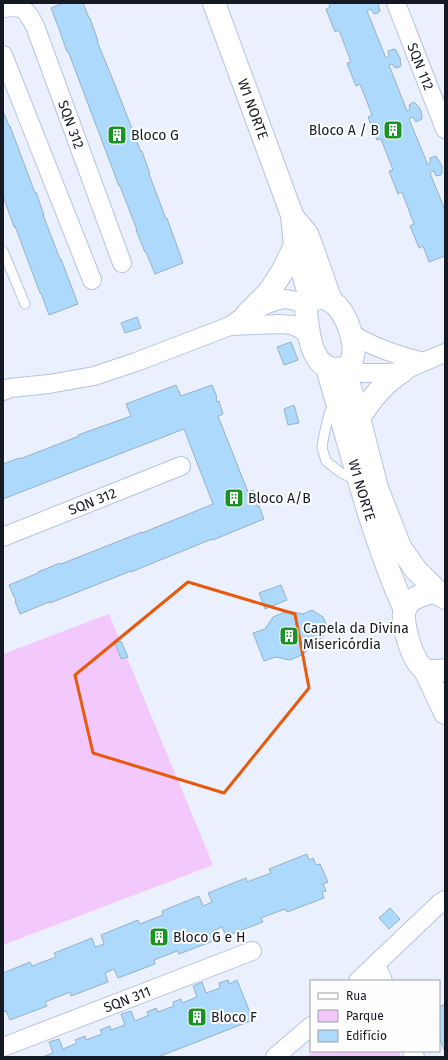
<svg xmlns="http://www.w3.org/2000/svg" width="448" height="1060" viewBox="0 0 448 1060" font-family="'Fira Sans',sans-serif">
<rect width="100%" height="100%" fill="#eaf0fd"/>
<path fill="#f2c8fd" d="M 109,614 L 213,865 L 3,945 L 3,654 Z
M 313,1051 L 399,1051 L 401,1057 L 307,1057 Z"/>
<path fill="#add9fd" stroke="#94b1c8" d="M 63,3 L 83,3 L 89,18 L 90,18 L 98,41 L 97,41 L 115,85 L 141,152 L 142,151 L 150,174 L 149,174 L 166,219 L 167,218 L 183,263 L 155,274 L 146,252 L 145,252 L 136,230 L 137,230 L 120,186 L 119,186 L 68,51 L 67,52 L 59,29 L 51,8 Z
M 329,3 L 378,3 L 380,11 L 378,13 L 374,14 L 371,9 L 367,11 L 386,58 L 389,56 L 388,51 L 395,49 L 400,58 L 401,66 L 399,67 L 395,68 L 392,64 L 389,65 L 407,111 L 410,110 L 409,105 L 414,102 L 419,107 L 421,111 L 422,117 L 422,119 L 416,122 L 413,117 L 409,119 L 428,165 L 430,164 L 430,158 L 436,156 L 442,166 L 442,173 L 441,175 L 436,176 L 434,171 L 430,173 L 445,210 L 445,256 L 429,262 L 423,246 L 419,248 L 410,226 L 414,224 L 402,192 L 398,194 L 389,171 L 393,170 L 381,139 L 377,140 L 368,117 L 372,115 L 360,84 L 356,86 L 347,63 L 351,62 L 339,30 L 335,32 L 326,9 L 330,7 Z
M 3,111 L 9,126 L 10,126 L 35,193 L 36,192 L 44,215 L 43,215 L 60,259 L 61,259 L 78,304 L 49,315 L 41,293 L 40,293 L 15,226 L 14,227 L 3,196 Z
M 137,317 L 141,328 L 125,333 L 121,323 Z
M 291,342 L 298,360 L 284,365 L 277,347 Z
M 176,385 L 181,396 L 212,385 L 217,397 L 216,398 L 217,402 L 219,401 L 223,414 L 218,416 L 248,492 L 253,490 L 258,502 L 256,503 L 258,507 L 259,506 L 264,519 L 213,540 L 212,539 L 131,572 L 131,571 L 50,603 L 49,602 L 20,614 L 15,601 L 16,601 L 15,597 L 14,597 L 9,585 L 38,573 L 38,572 L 60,563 L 61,564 L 142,532 L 142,533 L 213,504 L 184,429 L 3,499 L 3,464 L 19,458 L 20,459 L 79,436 L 78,435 L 131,416 L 126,404 Z
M 294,405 L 299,423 L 288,425 L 284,409 Z
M 281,585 L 287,600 L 265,609 L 259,593 Z
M 312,610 L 323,617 L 327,627 L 322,638 L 313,642 L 304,654 L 290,660 L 276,657 L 264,661 L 253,633 L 265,629 L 273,617 L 288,611 L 303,614 Z
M 121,641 L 128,657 L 121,659 L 115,643 Z
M 307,854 L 309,860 L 313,858 L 316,865 L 320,864 L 328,882 L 323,884 L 326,891 L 322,892 L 324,898 L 287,912 L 285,909 L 261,918 L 263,922 L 226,936 L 222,927 L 213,931 L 216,940 L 179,954 L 177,951 L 154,960 L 155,964 L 118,978 L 114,969 L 105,973 L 108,982 L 71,996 L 70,992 L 45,1002 L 47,1006 L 10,1020 L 6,1011 L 3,1012 L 3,973 L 30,962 L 32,966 L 56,957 L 54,953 L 92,938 L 95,947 L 104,944 L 101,935 L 138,920 L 140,924 L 163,915 L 162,911 L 199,896 L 203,906 L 212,902 L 208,893 L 246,878 L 247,882 L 271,873 L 269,869 Z
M 390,908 L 400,919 L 389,929 L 379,918 Z
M 228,980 L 229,984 L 237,980 L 253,1020 L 158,1057 L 42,1057 L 53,1053 L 49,1042 L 59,1039 L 63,1049 L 77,1043 L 75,1040 L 85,1036 L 86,1040 L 102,1034 L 100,1030 L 110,1026 L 111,1030 L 125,1025 L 121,1014 L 131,1011 L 135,1021 L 149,1015 L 147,1012 L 156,1008 L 158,1012 L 174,1006 L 173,1002 L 181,999 L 182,1003 L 197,997 L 193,986 L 202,982 L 206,993 L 220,988 L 219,983 Z
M 445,1004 L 445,1052 L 439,1037 L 439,1007 Z"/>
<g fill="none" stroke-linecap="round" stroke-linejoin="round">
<defs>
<path id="lane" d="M 3,251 L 25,304
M 334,403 L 329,414 L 324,435 L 322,448 L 326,461 L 340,472 L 357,481"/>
<g id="street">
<path id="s1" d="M 396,3 L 445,129"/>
<path id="s2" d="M 3,8 C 23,5 26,9 35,26 L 122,263"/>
<path d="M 3,55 L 92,280"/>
<path d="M 230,326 L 280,324 L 292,325 L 300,329 L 309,335"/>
<path d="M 352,334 C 374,348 398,355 423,362"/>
<path d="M 347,366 L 353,370 L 362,373 L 390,373 L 403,371 L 423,362 L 445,353"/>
<path d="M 3,391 L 10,388 L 49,384 L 94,376 L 136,362 L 230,326 L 247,314 L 267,304 L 276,301 L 284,299 L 292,300 L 307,305"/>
<path id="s3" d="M 3,537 L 181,466"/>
<path d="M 376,964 L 383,981"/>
<path d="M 358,981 L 440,903 L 445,900"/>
<path id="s4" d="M 3,1047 L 252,951"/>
<path d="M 412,1051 L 415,1057"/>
<path d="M 275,1057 L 311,1026"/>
</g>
<g id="secondary">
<path id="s5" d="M 214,3 L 292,215 L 295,246 L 311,301"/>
<path d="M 292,216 L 307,234 L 311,244 L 331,301"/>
<path d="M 320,298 C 324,298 327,299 331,301 C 346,311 359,345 351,362 C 349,366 343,368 338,369 C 316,370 310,344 308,327 C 307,320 305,312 307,306 C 309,300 315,299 320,298 Z"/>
<path d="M 247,314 L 269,292 L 282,272 L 295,246"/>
<path id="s6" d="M 327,368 C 351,449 370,532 405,610"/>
<path d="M 344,368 L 359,418 L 377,488 L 400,547 L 416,570 L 441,595"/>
<path d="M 359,418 C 371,399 384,382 403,371"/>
<path d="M 445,598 C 439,593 432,592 425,594 C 416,597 410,600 405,608 C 400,620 413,666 426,670 C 432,672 439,671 445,670"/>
<path d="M 425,670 L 445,713"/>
</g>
</defs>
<use href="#lane" stroke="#b7c3e3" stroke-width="11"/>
<use href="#street" stroke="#b7c3e3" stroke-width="20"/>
<use href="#secondary" stroke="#b7c3e3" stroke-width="24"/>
<use href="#lane" stroke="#fff" stroke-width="9"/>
<use href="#street" stroke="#fff" stroke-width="18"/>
<use href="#secondary" stroke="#fff" stroke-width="22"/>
</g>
<path fill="none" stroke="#e8590c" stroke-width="3" stroke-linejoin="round" d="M 188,582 L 295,614 L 309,688 L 224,793 L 93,753 L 75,675 Z"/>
<defs>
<symbol id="building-square" viewBox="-11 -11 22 22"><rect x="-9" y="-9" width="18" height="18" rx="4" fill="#199424" stroke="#fdfdfd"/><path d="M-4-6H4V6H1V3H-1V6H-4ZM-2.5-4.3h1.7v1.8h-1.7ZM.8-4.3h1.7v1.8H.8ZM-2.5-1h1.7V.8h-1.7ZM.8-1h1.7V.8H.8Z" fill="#fff"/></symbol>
</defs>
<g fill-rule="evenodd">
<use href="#building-square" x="382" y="119" width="22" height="22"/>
<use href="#building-square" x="106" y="124" width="22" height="22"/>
<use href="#building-square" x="223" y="487" width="22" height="22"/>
<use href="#building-square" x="278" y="625" width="22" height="22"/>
<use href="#building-square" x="148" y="926" width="22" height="22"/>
<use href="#building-square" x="186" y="1006" width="22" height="22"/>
</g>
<g text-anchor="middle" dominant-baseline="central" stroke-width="4" stroke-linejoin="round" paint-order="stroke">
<g font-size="14" fill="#141924" stroke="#fdfdfd">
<text stroke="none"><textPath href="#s1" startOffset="68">SQN 112</textPath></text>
<text stroke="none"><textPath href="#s5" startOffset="113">W1 NORTE</textPath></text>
<text stroke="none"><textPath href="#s2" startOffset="146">SQN 312</textPath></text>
<text stroke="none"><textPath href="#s6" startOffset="127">W1 NORTE</textPath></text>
<text stroke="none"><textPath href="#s3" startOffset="96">SQN 312</textPath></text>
<text stroke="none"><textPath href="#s4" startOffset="133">SQN 311</textPath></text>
</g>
<g font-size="14" fill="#141924" stroke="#fdfdfd" text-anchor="start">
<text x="379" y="130" text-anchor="end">Bloco A / B</text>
<text x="131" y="135">Bloco G</text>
<text x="248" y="498">Bloco A/B</text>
<text x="303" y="628">Capela da Divina<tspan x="303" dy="16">Misericórdia</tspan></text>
<text x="173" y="937">Bloco G e H</text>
<text x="211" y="1017">Bloco F</text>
</g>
</g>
<rect width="448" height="1060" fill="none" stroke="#141924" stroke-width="8"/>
<rect x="310" y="980" width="130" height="72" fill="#fdfdfd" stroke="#a0a2a6"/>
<rect x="318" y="993" width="20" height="6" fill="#ffffff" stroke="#a0a2a6"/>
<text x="346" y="1000" font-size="12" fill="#141924">Rua</text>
<rect x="318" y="1010" width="20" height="12" fill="#f2c8fd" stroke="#a0a2a6"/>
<text x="346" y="1020" font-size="12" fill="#141924">Parque</text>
<rect x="318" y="1030" width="20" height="12" fill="#add9fd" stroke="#a0a2a6"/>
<text x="346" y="1040" font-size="12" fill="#141924">Edifício</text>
</svg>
